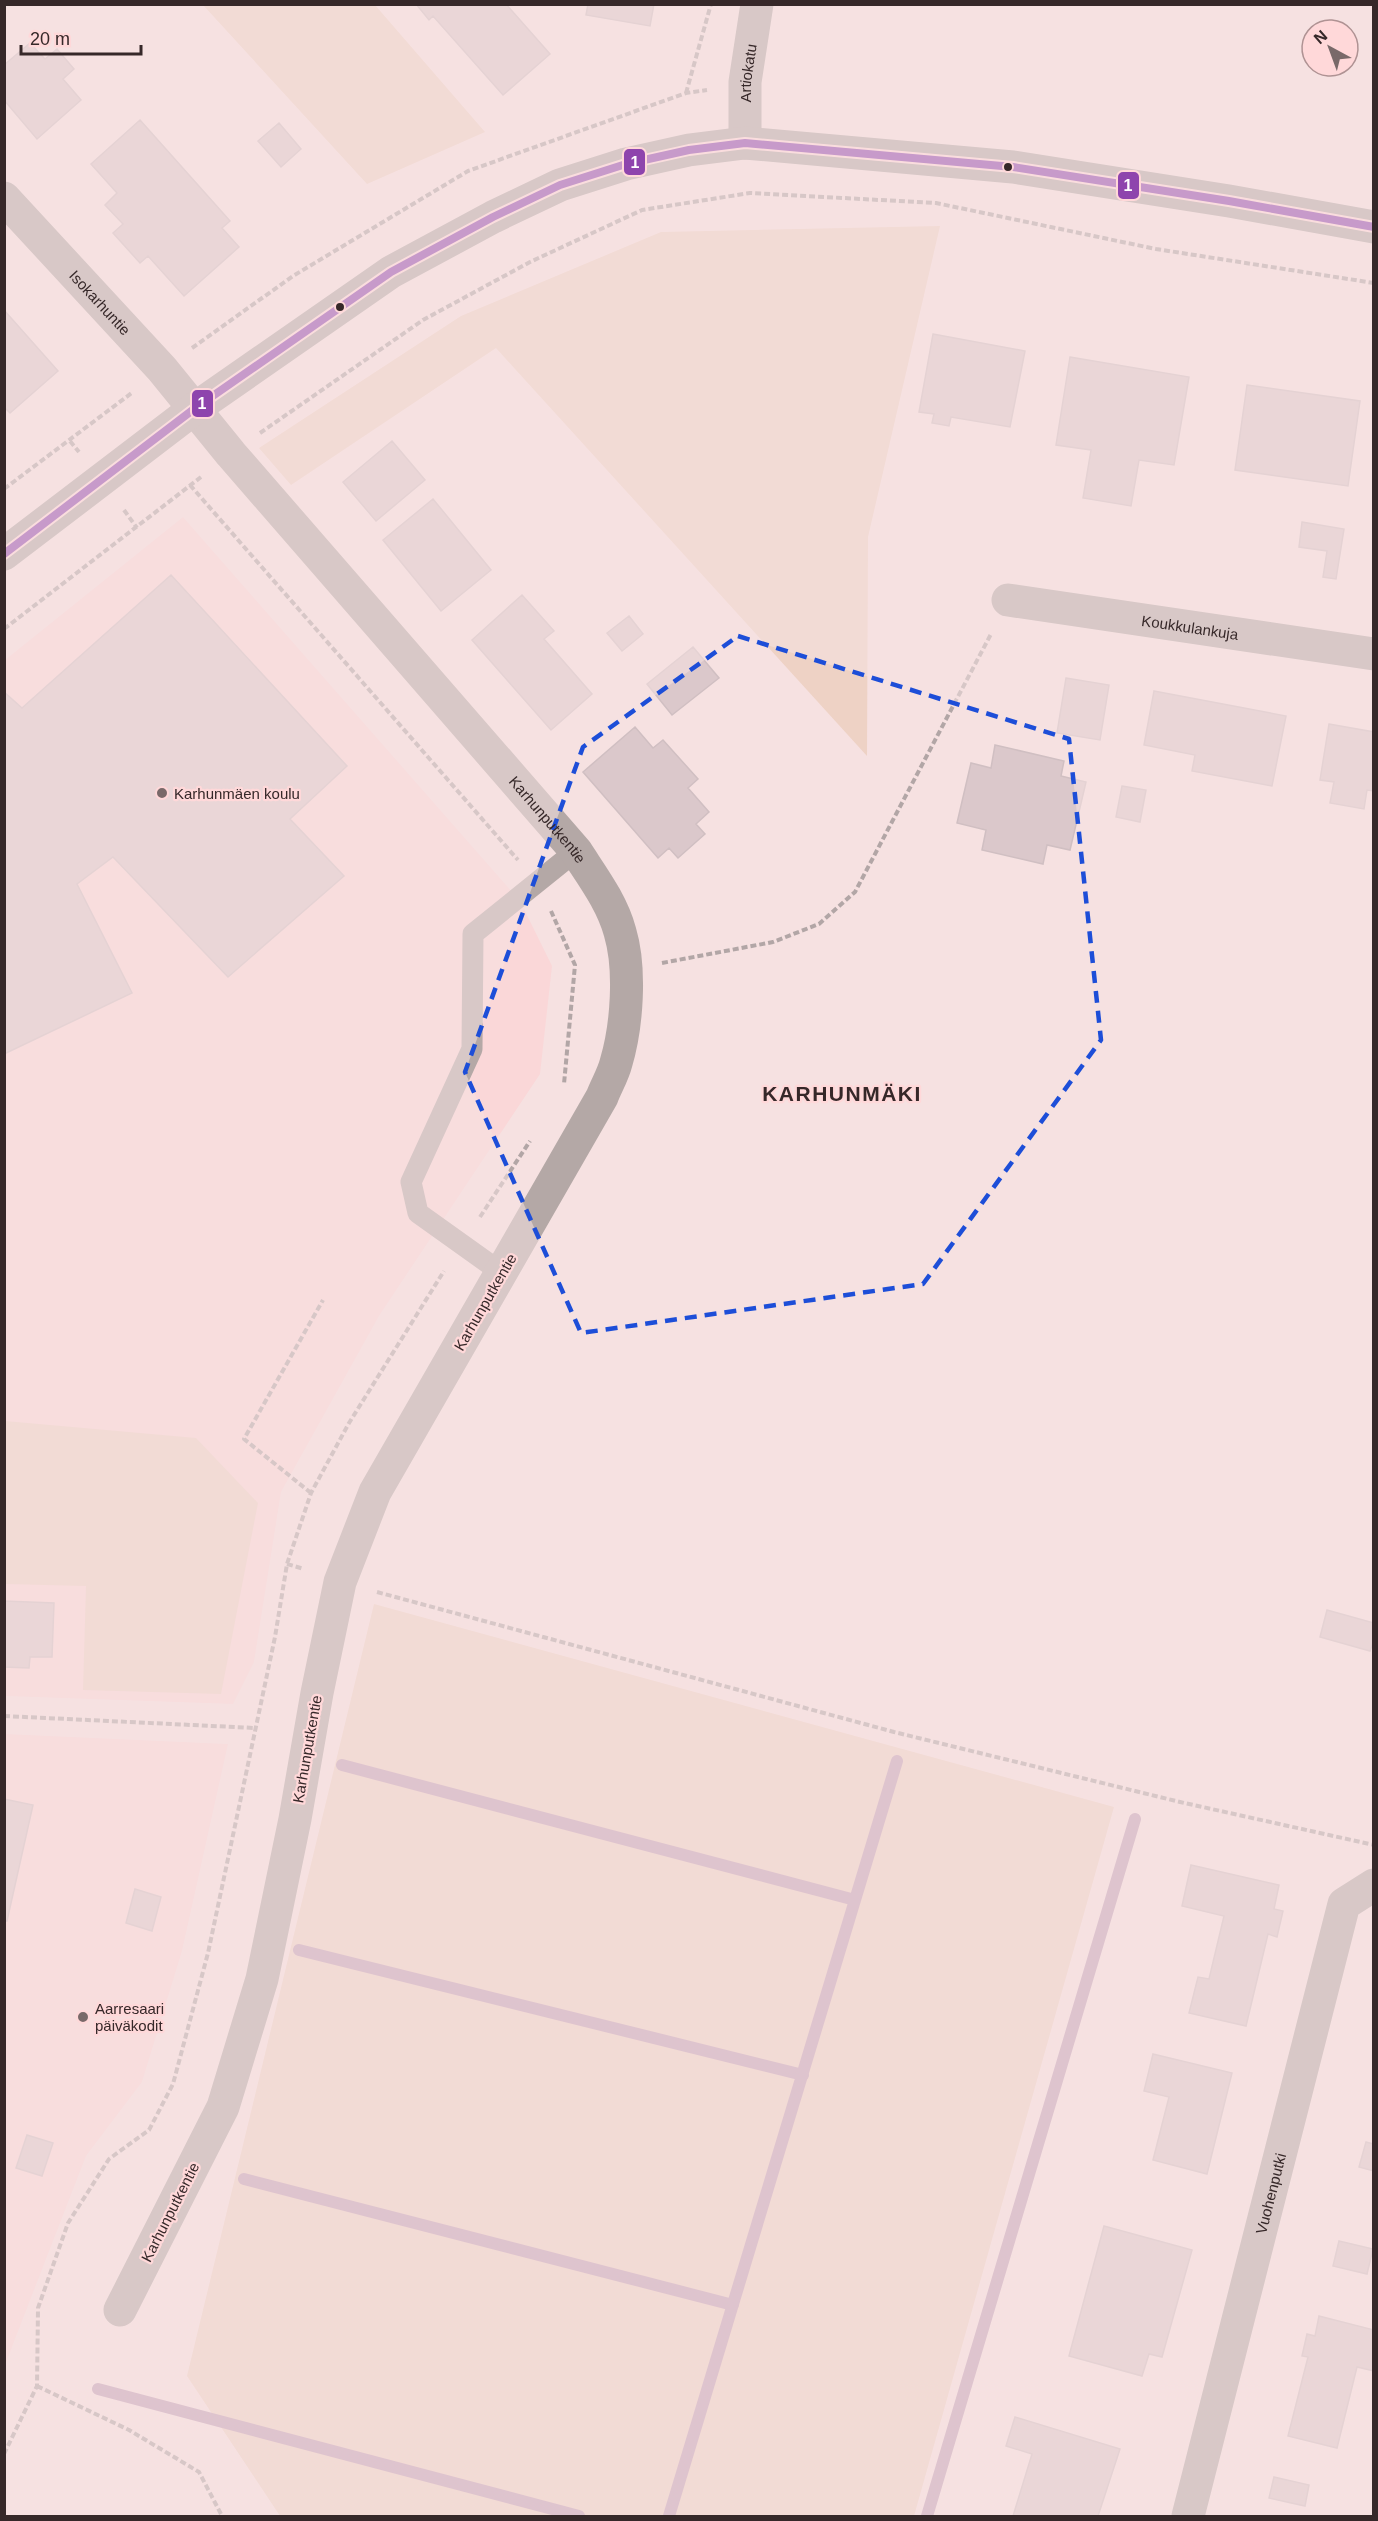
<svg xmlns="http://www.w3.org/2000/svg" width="1378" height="2521" viewBox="0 0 1378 2521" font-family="Helvetica,sans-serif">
<rect width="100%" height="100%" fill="#f6e1e1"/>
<path fill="#fad7d8" d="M 183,517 L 520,901 L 552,966 L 540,1074 L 379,1316 L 281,1492 L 254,1662 L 233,1704 L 5,1696 L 5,660 Z
M 5,1734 L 228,1744 L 182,1951 L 142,2082 L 86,2156 L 5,2365 Z"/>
<path fill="#eed2c5" d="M 203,5 L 375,5 L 485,132 L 367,184 Z
M 940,226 L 868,537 L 867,756 L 496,348 L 291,485 L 259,448 L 461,316 L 661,232 Z
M 5,1421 L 196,1438 L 258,1503 L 221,1694 L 83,1690 L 86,1586 L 5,1584 Z
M 374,1604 L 1114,1807 L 914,2516 L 280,2516 L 187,2376 Z"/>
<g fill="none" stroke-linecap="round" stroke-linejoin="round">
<path stroke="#c2a0b6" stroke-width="12" d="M 342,1765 L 855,1900
M 299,1950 L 803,2075
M 244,2179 L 733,2305
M 98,2389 L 579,2516
M 669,2516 L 897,1761
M 927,2516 L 1135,1819"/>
</g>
<path fill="#dbc8cb" stroke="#d0bfc2" stroke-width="1.5" d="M 416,4 L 506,4 L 550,54 L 503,95 L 433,16 L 429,20 Z
M 588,4 L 654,4 L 650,26 L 586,15 Z
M 30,43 L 45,59 L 57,49 L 74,69 L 63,79 L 81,100 L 37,139 L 4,100 L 4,65 Z
M 140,120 L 230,221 L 222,228 L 239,247 L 184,296 L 148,256 L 140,263 L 113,233 L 123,224 L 105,205 L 117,193 L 91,164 Z
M 279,123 L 301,149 L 281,167 L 258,141 Z
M 4,310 L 58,371 L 10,413 L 4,407 Z
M 933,334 L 1025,351 L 1010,427 L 951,417 L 949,426 L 932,423 L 934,414 L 919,412 Z
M 1070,357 L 1189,377 L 1174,465 L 1139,460 L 1131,506 L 1083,498 L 1091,450 L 1056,445 Z
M 1247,385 L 1360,401 L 1348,486 L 1235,470 Z
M 392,441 L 425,480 L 376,521 L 343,482 Z
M 433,499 L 491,570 L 441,611 L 383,540 Z
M 1302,522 L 1344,529 L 1336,579 L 1323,577 L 1327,551 L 1299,547 Z
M 171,575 L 347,766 L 290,819 L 344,876 L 228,977 L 113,857 L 77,884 L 132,993 L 4,1054 L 4,692 L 22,708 Z
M 522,595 L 554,631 L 544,639 L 592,694 L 551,730 L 472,640 Z
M 629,616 L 643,634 L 622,651 L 607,633 Z
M 693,647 L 719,678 L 672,715 L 647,684 Z
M 1066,678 L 1109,685 L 1100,740 L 1057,733 Z
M 1154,691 L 1286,716 L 1272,786 L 1192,771 L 1195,755 L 1144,745 Z
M 1329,724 L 1374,732 L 1374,791 L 1367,790 L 1364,809 L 1330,803 L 1334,782 L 1320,780 Z
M 635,727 L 653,748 L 663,740 L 698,779 L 688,788 L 709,812 L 696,824 L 705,834 L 678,858 L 669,848 L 658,858 L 583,772 Z
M 995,745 L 1064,761 L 1061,776 L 1086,782 L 1070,850 L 1047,845 L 1043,864 L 982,850 L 986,830 L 957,823 L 971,763 L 991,768 Z
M 1122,786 L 1146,790 L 1140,822 L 1116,817 Z
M 4,1601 L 54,1603 L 52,1657 L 30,1657 L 29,1668 L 4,1667 Z
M 1327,1610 L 1374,1623 L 1374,1640 L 1370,1651 L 1320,1637 Z
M 4,1799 L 33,1805 L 7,1921 L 4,1921 Z
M 1191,1865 L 1279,1885 L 1274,1909 L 1283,1911 L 1277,1937 L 1268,1934 L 1246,2026 L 1189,2013 L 1198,1977 L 1209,1979 L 1224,1916 L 1182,1906 Z
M 135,1889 L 161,1897 L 152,1931 L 126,1923 Z
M 1153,2054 L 1232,2073 L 1207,2174 L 1153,2160 L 1169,2097 L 1144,2091 Z
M 27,2135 L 53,2143 L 42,2176 L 16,2168 Z
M 1366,2142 L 1374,2144 L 1374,2171 L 1359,2167 Z
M 1104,2226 L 1192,2250 L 1162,2357 L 1149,2354 L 1142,2376 L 1069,2356 Z
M 1339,2241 L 1373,2249 L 1367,2274 L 1333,2266 Z
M 1319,2316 L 1374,2330 L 1374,2371 L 1357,2367 L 1337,2448 L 1288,2436 L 1308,2357 L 1302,2356 L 1307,2334 L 1315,2336 Z
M 1015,2417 L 1120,2449 L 1098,2516 L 1013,2516 L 1032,2454 L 1006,2446 Z
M 1274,2477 L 1309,2485 L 1305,2506 L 1269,2498 Z"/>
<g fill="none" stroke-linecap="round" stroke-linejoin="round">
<path stroke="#b2a6a6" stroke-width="4" stroke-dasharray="6 3" stroke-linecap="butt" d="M 686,93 L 711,4
M 192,348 L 293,276 L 468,171 L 686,93 L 707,90
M 260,433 L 423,320 L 530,262 L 642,210 L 750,193 L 936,203 L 1156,249 L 1374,283
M 70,441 L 79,452
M 190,485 L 518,860
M 4,489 L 133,392
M 124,510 L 137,528
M 4,629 L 201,477
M 551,911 L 575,965 L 564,1084
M 662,963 L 773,942 L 819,924 L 855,892 L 991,634
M 480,1217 L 530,1141
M 311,1493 L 244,1439 L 323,1300
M 287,1564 L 304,1569
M 377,1592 L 894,1732 L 1180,1802 L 1374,1845
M 4,1716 L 255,1728
M 37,2386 L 129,2430 L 199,2472 L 222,2516
M 4,2454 L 37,2386 L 38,2308 L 68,2223 L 109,2159 L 149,2130 L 173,2084 L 208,1953 L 275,1637 L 287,1564 L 311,1493 L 349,1423 L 444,1271"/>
<path stroke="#b4a8a6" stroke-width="21" d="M 502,1273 L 418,1213 L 411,1182 L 472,1049 L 473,934 L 576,851"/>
<g stroke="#b4a8a6" stroke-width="33">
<path id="s1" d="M 745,143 L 745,82 L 757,4"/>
<path id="s2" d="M 4,198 L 162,369 L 231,454 L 576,851 C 592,876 612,902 620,932 C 631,969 627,1026 616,1063 C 613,1075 606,1086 602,1097 L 375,1492 L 340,1582 L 317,1693 L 295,1819 L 262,1979 L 223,2107 L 120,2310"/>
<path id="s3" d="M 1008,600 L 1374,654"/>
<path id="s4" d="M 1188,2516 L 1344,1904 L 1374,1885"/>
</g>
<path stroke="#b4a8a6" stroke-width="33" d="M 4,554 L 194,409 L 391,272 L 493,217 L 560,185 L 626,164 L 689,150 L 745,143 L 1013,167 L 1229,201 L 1374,227"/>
<defs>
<path id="bus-1" d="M 4,554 L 194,409 L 391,272 L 493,217 L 560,185 L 626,164 L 689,150 L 745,143 L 1013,167 L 1229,201 L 1374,227"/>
</defs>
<use href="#bus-1" stroke="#ffd8d9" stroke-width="12"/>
<use href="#bus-1" stroke="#8e44ad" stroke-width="8"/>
</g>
<path d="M0 0H1378V2521H0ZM 738,636 L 1069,739 L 1101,1040 L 923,1284 L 581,1333 L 465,1072 L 583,747 Z" fill="#f6e1e1" fill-opacity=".55" fill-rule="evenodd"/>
<path fill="none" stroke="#1d4ed8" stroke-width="4.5" stroke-dasharray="12 8" stroke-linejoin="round" d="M 738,636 L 1069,739 L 1101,1040 L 923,1284 L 581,1333 L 465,1072 L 583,747 Z"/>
<g fill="#362829" stroke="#ffd8d9" stroke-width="2">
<circle cx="1008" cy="167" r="5"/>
<circle cx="340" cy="307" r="5"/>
</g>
<g fill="#796969" stroke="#ffd8d9" stroke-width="2">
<circle cx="162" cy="793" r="6"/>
<circle cx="83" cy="2017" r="6"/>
</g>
<g text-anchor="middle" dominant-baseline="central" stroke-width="4.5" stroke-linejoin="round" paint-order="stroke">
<g font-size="15" fill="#362829" stroke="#ffd8d9">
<text stroke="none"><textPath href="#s1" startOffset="70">Artiokatu</textPath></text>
<text stroke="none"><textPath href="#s2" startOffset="142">Isokarhuntie</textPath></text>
<text stroke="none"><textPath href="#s3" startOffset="184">Koukkulankuja</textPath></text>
<text stroke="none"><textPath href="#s2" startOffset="826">Karhunputkentie</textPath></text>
<text transform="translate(485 1302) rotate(-60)">Karhunputkentie</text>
<text transform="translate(307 1749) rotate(-80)">Karhunputkentie</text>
<text stroke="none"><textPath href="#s4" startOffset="333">Vuohenputki</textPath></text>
<text transform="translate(170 2212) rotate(-63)">Karhunputkentie</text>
</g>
<g font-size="15" fill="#362829" stroke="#ffd8d9" text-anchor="start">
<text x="174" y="793">Karhunmäen koulu</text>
<text x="95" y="2008">Aarresaari<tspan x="95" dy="17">päiväkodit</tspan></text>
</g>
<g font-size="21" font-weight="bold" letter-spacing="1.5" fill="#362829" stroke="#ffd8d9">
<text x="842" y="1093">KARHUNMÄKI</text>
</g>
</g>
<g stroke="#ffd8d9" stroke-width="2">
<rect x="623" y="148" width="23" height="28" rx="6" fill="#8e44ad"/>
<rect x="1117" y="171" width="23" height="29" rx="6" fill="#8e44ad"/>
<rect x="191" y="389" width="23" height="29" rx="6" fill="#8e44ad"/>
</g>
<g font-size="16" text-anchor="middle" font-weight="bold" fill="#fff">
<text x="635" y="168">1</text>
<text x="1128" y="191">1</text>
<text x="202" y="409">1</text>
</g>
<rect width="1378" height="2521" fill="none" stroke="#362829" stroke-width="12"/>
<g transform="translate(1330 48) rotate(319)"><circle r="28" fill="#ffd8d9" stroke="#af9293" stroke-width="1.5"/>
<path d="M0-4.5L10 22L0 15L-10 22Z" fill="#796969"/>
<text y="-9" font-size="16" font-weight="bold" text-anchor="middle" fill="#362829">N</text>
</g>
<path d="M21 45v9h120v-9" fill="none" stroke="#362829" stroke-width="3"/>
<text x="30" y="45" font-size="18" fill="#362829" stroke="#ffd8d9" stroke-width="4.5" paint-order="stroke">20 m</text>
</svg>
